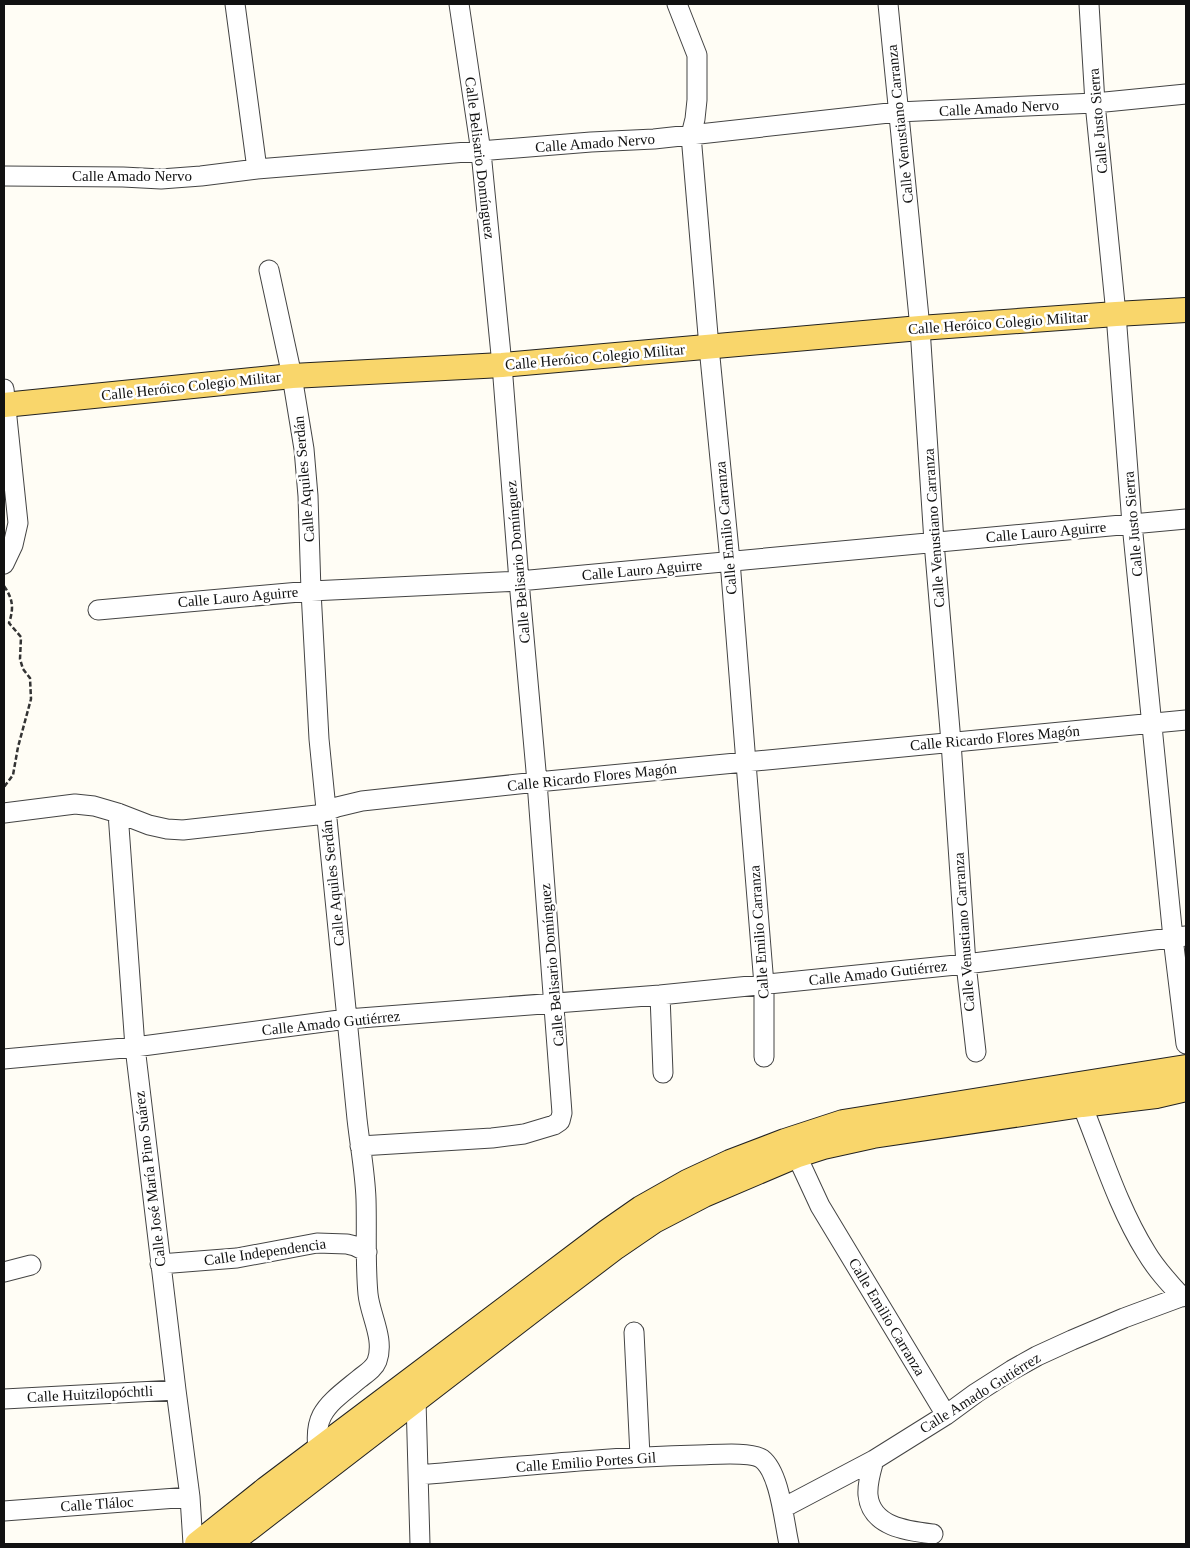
<svg xmlns="http://www.w3.org/2000/svg" width="1190" height="1548" viewBox="0 0 1190 1548" font-family="Georgia,serif">
<rect width="100%" height="100%" fill="#fffdf5"/>
<g fill="none" stroke-linecap="round" stroke-linejoin="round">
<defs>
<path id="minor" d="M 235,4 L 257,169
M 677,4 L 697,55 L 697,100 L 695,119 L 691,135 L 709,347 L 730,561 L 746,763 L 764,985 L 764,1057
M 888,4 L 920,328 L 934,542 L 951,742 L 966,964 L 976,1052
M 1089,4 L 1095,103 L 1116,314 L 1132,524 L 1173,938 L 1186,1044
M 4,176 L 123,177 L 161,179 L 201,176 L 257,169 L 591,142 L 654,139 L 898,112 L 1095,103 L 1186,94
M 269,270 L 292,376 L 304,449 L 308,496 L 311,591 L 319,739 L 357,1119 C 360,1146 365,1172 366,1199 C 367,1230 365,1262 368,1294 C 370,1315 385,1339 377,1361 C 374,1369 365,1374 359,1379 C 326,1406 310,1415 320,1461
M 4,389 L 18,523 L 13,545 L 4,564
M 98,610 L 311,591 L 519,581 L 1186,519
M 4,813 L 75,804 L 94,806 L 118,813 L 149,825 L 167,829 L 183,830 L 317,815 L 337,807 L 362,801 L 537,782 L 1186,720
M 118,813 L 135,1047 L 176,1390 L 190,1497 L 193,1544
M 660,995 L 663,1073
M 4,1059 L 135,1047 L 347,1019 L 660,995 L 966,964 L 1186,936
M 1082,1105 C 1102,1154 1118,1207 1146,1252 C 1156,1269 1169,1283 1182,1297
M 796,1143 L 801,1165 L 820,1206 L 946,1415
M 360,1146 L 492,1138 L 524,1134 L 554,1125 L 560,1121 L 562,1113 L 537,782 L 519,581 L 502,365 L 481,152 L 459,4
M 160,1264 L 237,1258 L 317,1243 L 347,1244 L 355,1246 L 367,1252
M 4,1272 L 31,1265
M 634,1332 L 640,1456
M 4,1399 L 176,1390
M 416,1400 L 420,1544
M 874,1460 C 871,1471 867,1483 868,1495 C 871,1527 908,1531 933,1534
M 419,1475 C 512,1467 605,1457 698,1455 C 712,1455 750,1451 762,1459 C 780,1473 784,1522 789,1544
M 783,1508 L 874,1460 L 946,1415 L 976,1393 L 1012,1370 L 1037,1356 L 1072,1340 L 1124,1318 L 1186,1295
M 4,1511 L 190,1497"/>
<path id="major" d="M 4,405 L 292,376 L 502,365 L 920,328 L 1116,314 L 1186,310
M 197,1544 L 266,1489 L 608,1231 L 641,1208 L 687,1182 L 730,1162 L 785,1141 L 843,1122 L 1186,1067
M 229,1544 L 542,1303 L 616,1247 L 654,1221 L 704,1195 L 798,1155 L 823,1147 L 873,1136 L 1082,1105 L 1156,1096 L 1186,1089"/>
</defs>
<use href="#minor" stroke="#444" stroke-width="21"/>
<use href="#major" stroke="#222" stroke-width="26"/>
<path stroke="#333" stroke-width="2.5" stroke-dasharray="5 2.5" stroke-linecap="butt" d="M 4,586 C 13,599 14,608 9,623 L 21,637 L 20,659 L 23,669 L 30,678 L 31,699 L 18,747 L 13,775 L 4,787"/>
<use href="#minor" stroke="#fff" stroke-width="19"/>
<use href="#major" stroke="#f9d66b" stroke-width="24"/>
</g>
<g text-anchor="middle" dominant-baseline="central" stroke-width="5" stroke-linejoin="round" paint-order="stroke">
<g font-size="15" fill="#111" stroke="#fff">
<text transform="translate(999 108) rotate(-3)">Calle Amado Nervo</text>
<text transform="translate(1098 121) rotate(-95)">Calle Justo Sierra</text>
<text transform="translate(900 124) rotate(-96)">Calle Venustiano Carranza</text>
<text transform="translate(595 143) rotate(-4)">Calle Amado Nervo</text>
<text transform="translate(480 158) rotate(83)">Calle Belisario Domínguez</text>
<text x="132" y="176">Calle Amado Nervo</text>
<text transform="translate(998 323) rotate(-4)">Calle Heróico Colegio Militar</text>
<text transform="translate(595 357) rotate(-5)">Calle Heróico Colegio Militar</text>
<text transform="translate(191 386) rotate(-6)">Calle Heróico Colegio Militar</text>
<text transform="translate(304 479) rotate(-95)">Calle Aquiles Serdán</text>
<text transform="translate(1133 524) rotate(-95)">Calle Justo Sierra</text>
<text transform="translate(726 528) rotate(-95)">Calle Emilio Carranza</text>
<text transform="translate(934 528) rotate(-94)">Calle Venustiano Carranza</text>
<text transform="translate(1046 532) rotate(-5)">Calle Lauro Aguirre</text>
<text transform="translate(518 562) rotate(-95)">Calle Belisario Domínguez</text>
<text transform="translate(642 570) rotate(-5)">Calle Lauro Aguirre</text>
<text transform="translate(238 597) rotate(-5)">Calle Lauro Aguirre</text>
<text transform="translate(995 738) rotate(-5)">Calle Ricardo Flores Magón</text>
<text transform="translate(592 777) rotate(-6)">Calle Ricardo Flores Magón</text>
<text transform="translate(333 883) rotate(-96)">Calle Aquiles Serdán</text>
<text transform="translate(759 932) rotate(-94)">Calle Emilio Carranza</text>
<text transform="translate(964 932) rotate(-94)">Calle Venustiano Carranza</text>
<text transform="translate(552 965) rotate(-95)">Calle Belisario Domínguez</text>
<text transform="translate(878 973) rotate(-6)">Calle Amado Gutiérrez</text>
<text transform="translate(331 1023) rotate(-6)">Calle Amado Gutiérrez</text>
<text transform="translate(150 1179) rotate(-97)">Calle José María Pino Suárez</text>
<text transform="translate(265 1252) rotate(-8)">Calle Independencia</text>
<text transform="translate(887 1317) rotate(59)">Calle Emilio Carranza</text>
<text transform="translate(980 1393) rotate(-32)">Calle Amado Gutiérrez</text>
<text transform="translate(90 1394) rotate(-3)">Calle Huitzilopóchtli</text>
<text transform="translate(586 1462) rotate(-4)">Calle Emilio Portes Gil</text>
<text transform="translate(97 1504) rotate(-4)">Calle Tláloc</text>
</g>
</g>
<rect width="1190" height="1548" fill="none" stroke="#111111" stroke-width="10"/>
</svg>
